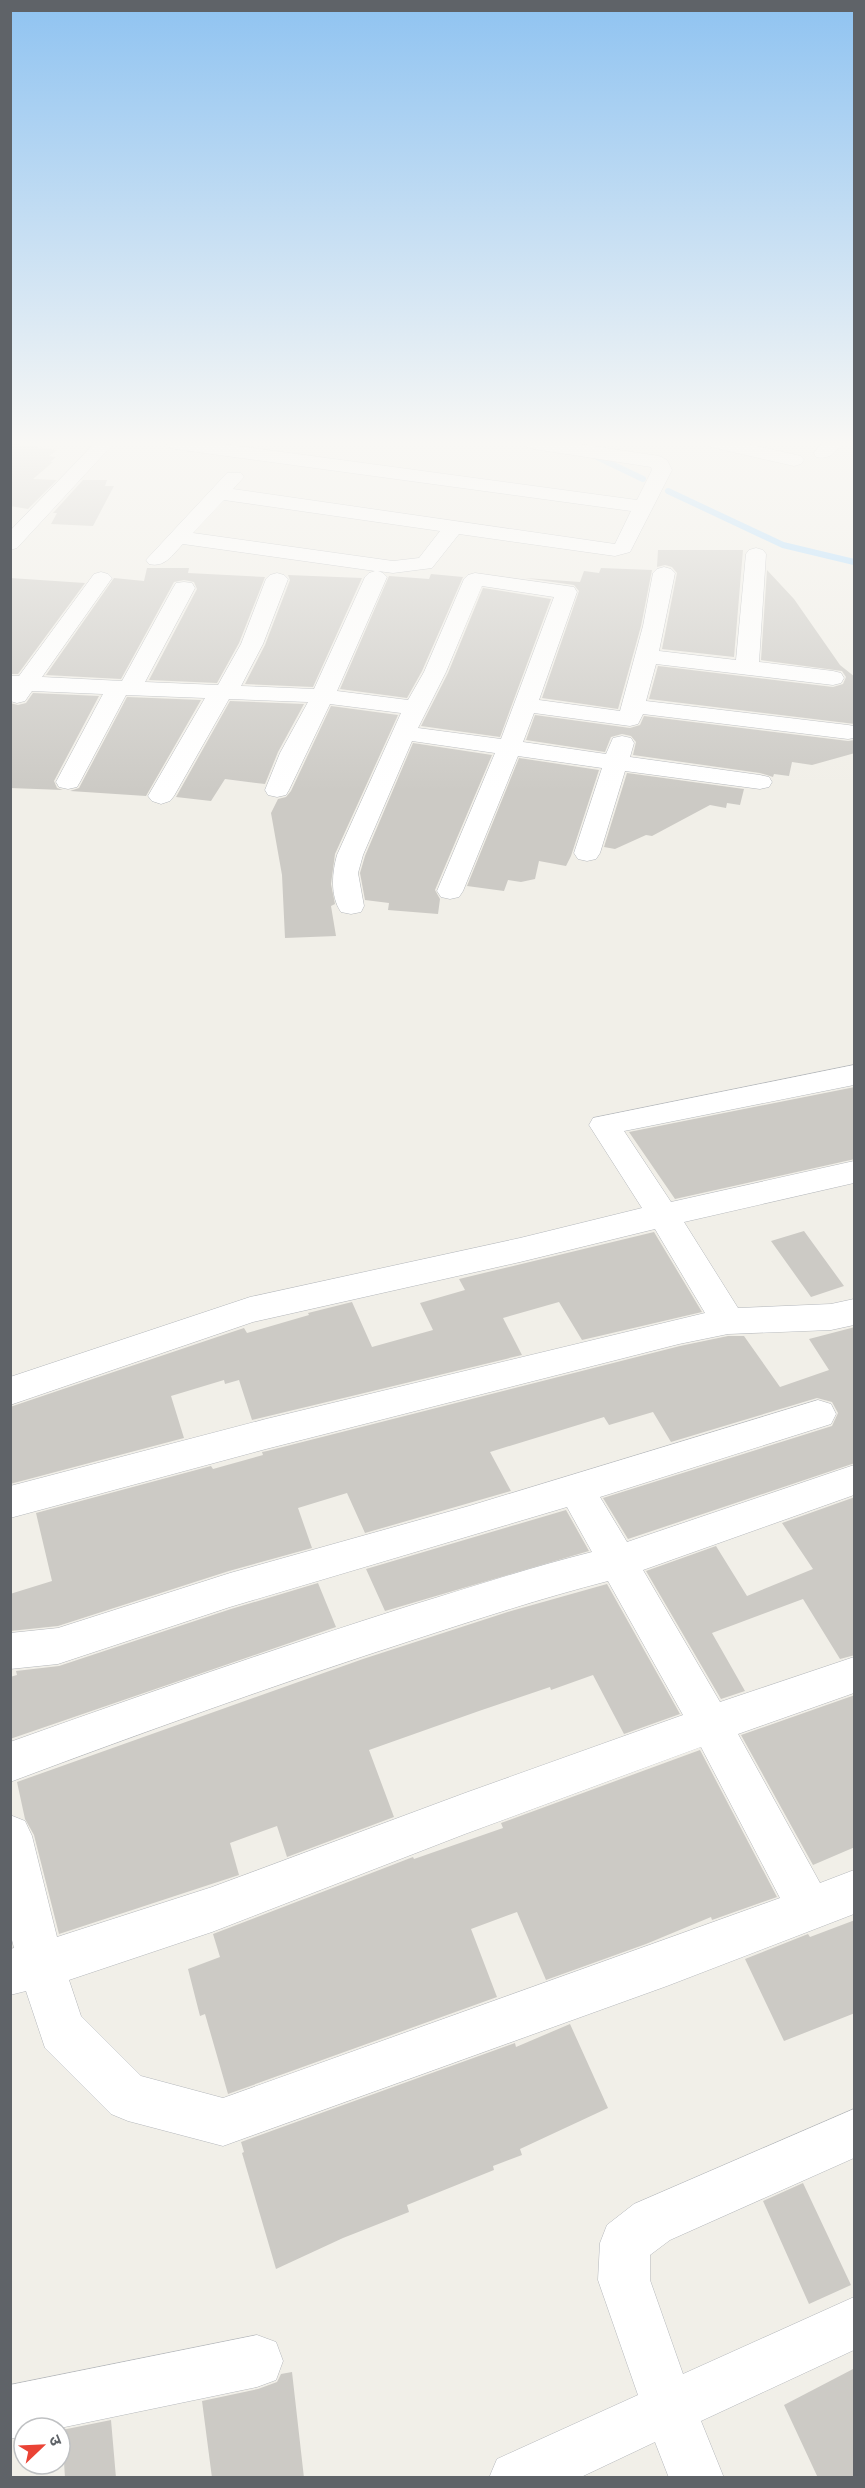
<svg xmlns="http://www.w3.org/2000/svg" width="865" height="2488" viewBox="0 0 865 2488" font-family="Signika,'Noto Sans Devanagari',sans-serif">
<rect width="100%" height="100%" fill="#f1efe8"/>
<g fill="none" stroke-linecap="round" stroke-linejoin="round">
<path stroke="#aadaff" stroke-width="6" d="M 597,457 L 643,479
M 668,491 L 783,545 L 854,562"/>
</g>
<path fill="#cccac5" d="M 10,443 L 57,450 L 49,456 L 56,457 L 50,462 L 53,462 L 33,479 L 57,480 L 28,509 L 10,506 Z
M 83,480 L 107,480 L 105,486 L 114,486 L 93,526 L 51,524 L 57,513 L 53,513 Z
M 658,550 L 743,550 L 734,657 L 662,649 L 677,573 L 672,567 L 665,565 L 657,567 Z
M 147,568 L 189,568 L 188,573 L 265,577 L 239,643 L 217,683 L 149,680 L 197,589 L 194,582 L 184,580 L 174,582 L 121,679 L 46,675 L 114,578 L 144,581 Z
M 601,568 L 652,570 L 641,626 L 618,709 L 542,698 L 579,591 L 574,585 L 525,578 L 580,582 L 584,571 L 599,573 Z
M 767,570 L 794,599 L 840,665 L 855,677 L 855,724 L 649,699 L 658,666 L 833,687 L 843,684 L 846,677 L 842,671 L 761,660 Z
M 431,574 L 463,577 L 422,671 L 407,698 L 340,689 L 389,576 L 429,579 Z
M 288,575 L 362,578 L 313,687 L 245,684 L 265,645 L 290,580 Z
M 10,578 L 85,583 L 18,674 L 10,674 Z
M 483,588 L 551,599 L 500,737 L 421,726 L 448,673 Z
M 33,693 L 99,696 L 54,781 L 57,788 L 63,790 L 10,788 L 10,703 L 18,705 L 26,703 Z
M 127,697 L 201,700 L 146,796 L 70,791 L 79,788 Z
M 230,701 L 304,704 L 278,752 L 265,784 L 225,779 L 211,801 L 176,797 Z
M 331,706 L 398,715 L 335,854 L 331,884 L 335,904 L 331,906 L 336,936 L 285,938 L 282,875 L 271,813 L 278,799 L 286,797 L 291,791 Z
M 535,715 L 630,728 L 640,725 L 644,716 L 848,741 L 855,740 L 855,753 L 812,765 L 792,762 L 789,776 L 774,774 L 773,777 L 760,773 L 633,755 L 636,742 L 631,736 L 622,734 L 611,737 L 605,752 L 526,740 Z
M 413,743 L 492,755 L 435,890 L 440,899 L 438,914 L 388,910 L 389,903 L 365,900 L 360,873 L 365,856 Z
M 519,758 L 599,770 L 571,856 L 566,866 L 539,861 L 535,879 L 521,882 L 508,880 L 504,891 L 467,886 Z
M 627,773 L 744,789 L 740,805 L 727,803 L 726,808 L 710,805 L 652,836 L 646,835 L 615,849 L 604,847 Z
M 855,1087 L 855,1159 L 675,1199 L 629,1132 Z
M 804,1231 L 844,1286 L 811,1297 L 771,1241 Z
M 654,1232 L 702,1312 L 582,1340 L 559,1302 L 503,1318 L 522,1355 L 252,1420 L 239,1380 L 225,1384 L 224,1380 L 171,1396 L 184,1438 L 10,1484 L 10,1407 L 226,1334 L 244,1328 L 247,1333 L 309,1315 L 308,1313 L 352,1302 L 372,1347 L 433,1330 L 420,1303 L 465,1290 L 459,1279 Z
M 855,1327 L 855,1463 L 628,1539 L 603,1498 L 832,1426 L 838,1413 L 832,1402 L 817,1398 L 671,1442 L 653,1412 L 609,1425 L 604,1417 L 490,1452 L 511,1491 L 365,1533 L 347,1493 L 298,1508 L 312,1548 L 229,1571 L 58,1626 L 10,1631 L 10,1594 L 52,1581 L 36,1513 L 211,1466 L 213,1469 L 263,1455 L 262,1452 L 267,1451 L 680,1346 L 728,1336 L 744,1336 L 780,1387 L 829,1370 L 809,1339 Z
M 855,1497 L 855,1655 L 840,1659 L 803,1599 L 712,1633 L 745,1691 L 721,1699 L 646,1571 L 716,1546 L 747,1596 L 813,1569 L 782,1523 Z
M 566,1510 L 589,1551 L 385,1611 L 366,1569 Z
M 318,1583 L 336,1627 L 10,1739 L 10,1677 L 17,1675 L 16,1671 L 59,1666 L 231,1609 Z
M 607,1584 L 680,1714 L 624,1734 L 593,1675 L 551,1690 L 550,1687 L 479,1711 L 369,1750 L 394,1817 L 287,1857 L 277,1826 L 230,1843 L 239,1875 L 59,1934 L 34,1835 L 25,1819 L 17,1782 L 363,1659 L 511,1611 Z
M 855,1695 L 855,1847 L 813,1865 L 741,1735 Z
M 700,1750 L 777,1897 L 712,1920 L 711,1917 L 646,1944 L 546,1980 L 517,1912 L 471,1929 L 497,1997 L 228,2094 L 205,2014 L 200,2016 L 188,1969 L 220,1957 L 213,1934 L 413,1857 L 414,1859 L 503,1828 L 501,1823 Z
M 855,1920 L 855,2013 L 784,2041 L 745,1959 L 808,1934 L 810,1937 Z
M 570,2024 L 608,2108 L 520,2149 L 522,2155 L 493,2166 L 494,2170 L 407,2205 L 409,2212 L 343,2238 L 276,2269 L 242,2153 L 244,2152 L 241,2142 L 515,2043 L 516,2047 Z
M 803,2183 L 851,2285 L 809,2304 L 763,2201 Z
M 855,2368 L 855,2478 L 818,2478 L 784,2405 Z
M 292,2372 L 304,2478 L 212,2478 L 202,2401 L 258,2389 L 277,2382 L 281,2374 Z
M 111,2420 L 116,2478 L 65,2478 L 62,2430 Z"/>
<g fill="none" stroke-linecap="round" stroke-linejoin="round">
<defs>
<path id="minor" d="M 95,443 L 114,443 L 17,548 L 10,550 L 10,531 Z
M 166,443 L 216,443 L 637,500 L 652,470 L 651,467 L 534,449 L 527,447 L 525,443 L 572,443 L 659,456 L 667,460 L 672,470 L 630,552 L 615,556 L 459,534 L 432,568 L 393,573 L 378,571 L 383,573 L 387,577 L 337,691 L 408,700 L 424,672 L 464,579 L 468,575 L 475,573 L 574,587 L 577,592 L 539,700 L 620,711 L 643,626 L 653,573 L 657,569 L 664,567 L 671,569 L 675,573 L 659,651 L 736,660 L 746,554 L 749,550 L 756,548 L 763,550 L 766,554 L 759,662 L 833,671 L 841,673 L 844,678 L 841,683 L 833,685 L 656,664 L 646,701 L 848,725 L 854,726 L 854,738 L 848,739 L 643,714 L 638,724 L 630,726 L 534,713 L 523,742 L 606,754 L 613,738 L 622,736 L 631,738 L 634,743 L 630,757 L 760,775 L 769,777 L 772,782 L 769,787 L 760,789 L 625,771 L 600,853 L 596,859 L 587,861 L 578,859 L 574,853 L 602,768 L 518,756 L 463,891 L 459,897 L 450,899 L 441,897 L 437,891 L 495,753 L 412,741 L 363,855 L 358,873 L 364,906 L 361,912 L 351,914 L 341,912 C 330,896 332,873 337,855 L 401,713 L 330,704 L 289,790 L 286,795 L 277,797 L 268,795 L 265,790 L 280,753 L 308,702 L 229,699 L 174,796 L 170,801 L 161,804 L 152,801 L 148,796 L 205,698 L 126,695 L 80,782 L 77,787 L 68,789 L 59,787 L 56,782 L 103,694 L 32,691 L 25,701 L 17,703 L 10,701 L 10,676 L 19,676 L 94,574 L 101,572 L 108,574 L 112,578 L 42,677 L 122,681 L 173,588 L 176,583 L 184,582 L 192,583 L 195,588 L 145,682 L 218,685 L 241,644 L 266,579 L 270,575 L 277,573 L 284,575 L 288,579 L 263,644 L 241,686 L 314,689 L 365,577 L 369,573 L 375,571 L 183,544 C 172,555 165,568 149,564 L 146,560 L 227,473 L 241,473 L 244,477 L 233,489 L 615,544 L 631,511 L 175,449 L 168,447 ZM 224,500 L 440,531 L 419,558 L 393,561 L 193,533 ZM 482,586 L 554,597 L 501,739 L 418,728 L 446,672 Z
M 709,443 L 743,443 L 801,456 L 804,460 L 801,464 L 794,466 L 711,447 Z
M 822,443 L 842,443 C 835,453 829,460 816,457 L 814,453 Z
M 854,1065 L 854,1085 L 624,1131 L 671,1202 L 854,1161 L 854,1183 L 684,1222 L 738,1308 L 831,1304 L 854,1299 L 854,1325 L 831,1330 L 728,1334 L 679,1344 L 266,1449 L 10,1518 L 10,1486 L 266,1419 L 705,1313 L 655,1229 L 520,1262 L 253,1322 L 10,1405 L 10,1377 L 250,1297 L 520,1238 L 642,1208 L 589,1125 L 593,1118 Z
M 818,1400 L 831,1404 L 836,1414 L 831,1424 L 600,1497 L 627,1542 L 854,1465 L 854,1495 L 643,1570 L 720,1702 L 854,1657 L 854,1693 L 738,1734 L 820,1883 L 854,1870 L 854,1914 L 667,1986 L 223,2146 L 128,2121 L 111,2114 L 45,2048 L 26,1991 L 10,1995 L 10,1949 L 14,1948 L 10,1932 L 10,1815 L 25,1821 L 32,1836 L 57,1937 L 212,1887 L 465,1793 L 683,1715 L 608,1581 C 542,1598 478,1619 413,1640 C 277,1684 144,1732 10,1782 L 10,1742 C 144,1694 277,1648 412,1605 C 472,1587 531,1567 592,1552 L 567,1507 L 230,1607 L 58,1664 L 10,1669 L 10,1633 L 58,1628 L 230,1573 L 469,1506 ZM 701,1747 L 780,1898 L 223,2098 L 141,2076 L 81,2016 L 69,1980 L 212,1932 L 465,1834 Z
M 854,2109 L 854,2158 L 670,2240 L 650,2255 L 650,2280 L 683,2374 L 854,2297 L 854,2350 L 701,2421 L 724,2478 L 669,2478 L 655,2442 L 579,2478 L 489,2478 L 497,2459 L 638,2395 L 598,2280 L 600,2243 L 607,2225 L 634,2204 Z
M 257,2335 L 276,2342 L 283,2361 L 276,2380 L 257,2387 L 60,2428 L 24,2428 L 24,2436 L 10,2439 L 10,2385 Z"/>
</defs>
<use href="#minor" stroke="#b5b8bc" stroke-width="1"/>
<use href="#minor" fill="#fff" fill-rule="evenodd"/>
</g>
<linearGradient id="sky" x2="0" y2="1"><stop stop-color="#8fc3f1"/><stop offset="0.56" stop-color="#f9f8f5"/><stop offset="1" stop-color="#f9f8f5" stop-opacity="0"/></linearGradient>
<rect width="865" height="791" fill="url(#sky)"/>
<rect width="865" height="2488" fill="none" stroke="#5f6368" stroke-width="24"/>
<g transform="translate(42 2446) rotate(67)"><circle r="28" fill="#ffffff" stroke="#bfc1c3" stroke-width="1.5"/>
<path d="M0-4.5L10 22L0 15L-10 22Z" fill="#ea4335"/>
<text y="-9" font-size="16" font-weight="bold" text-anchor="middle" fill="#5f6368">उ</text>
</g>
</svg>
